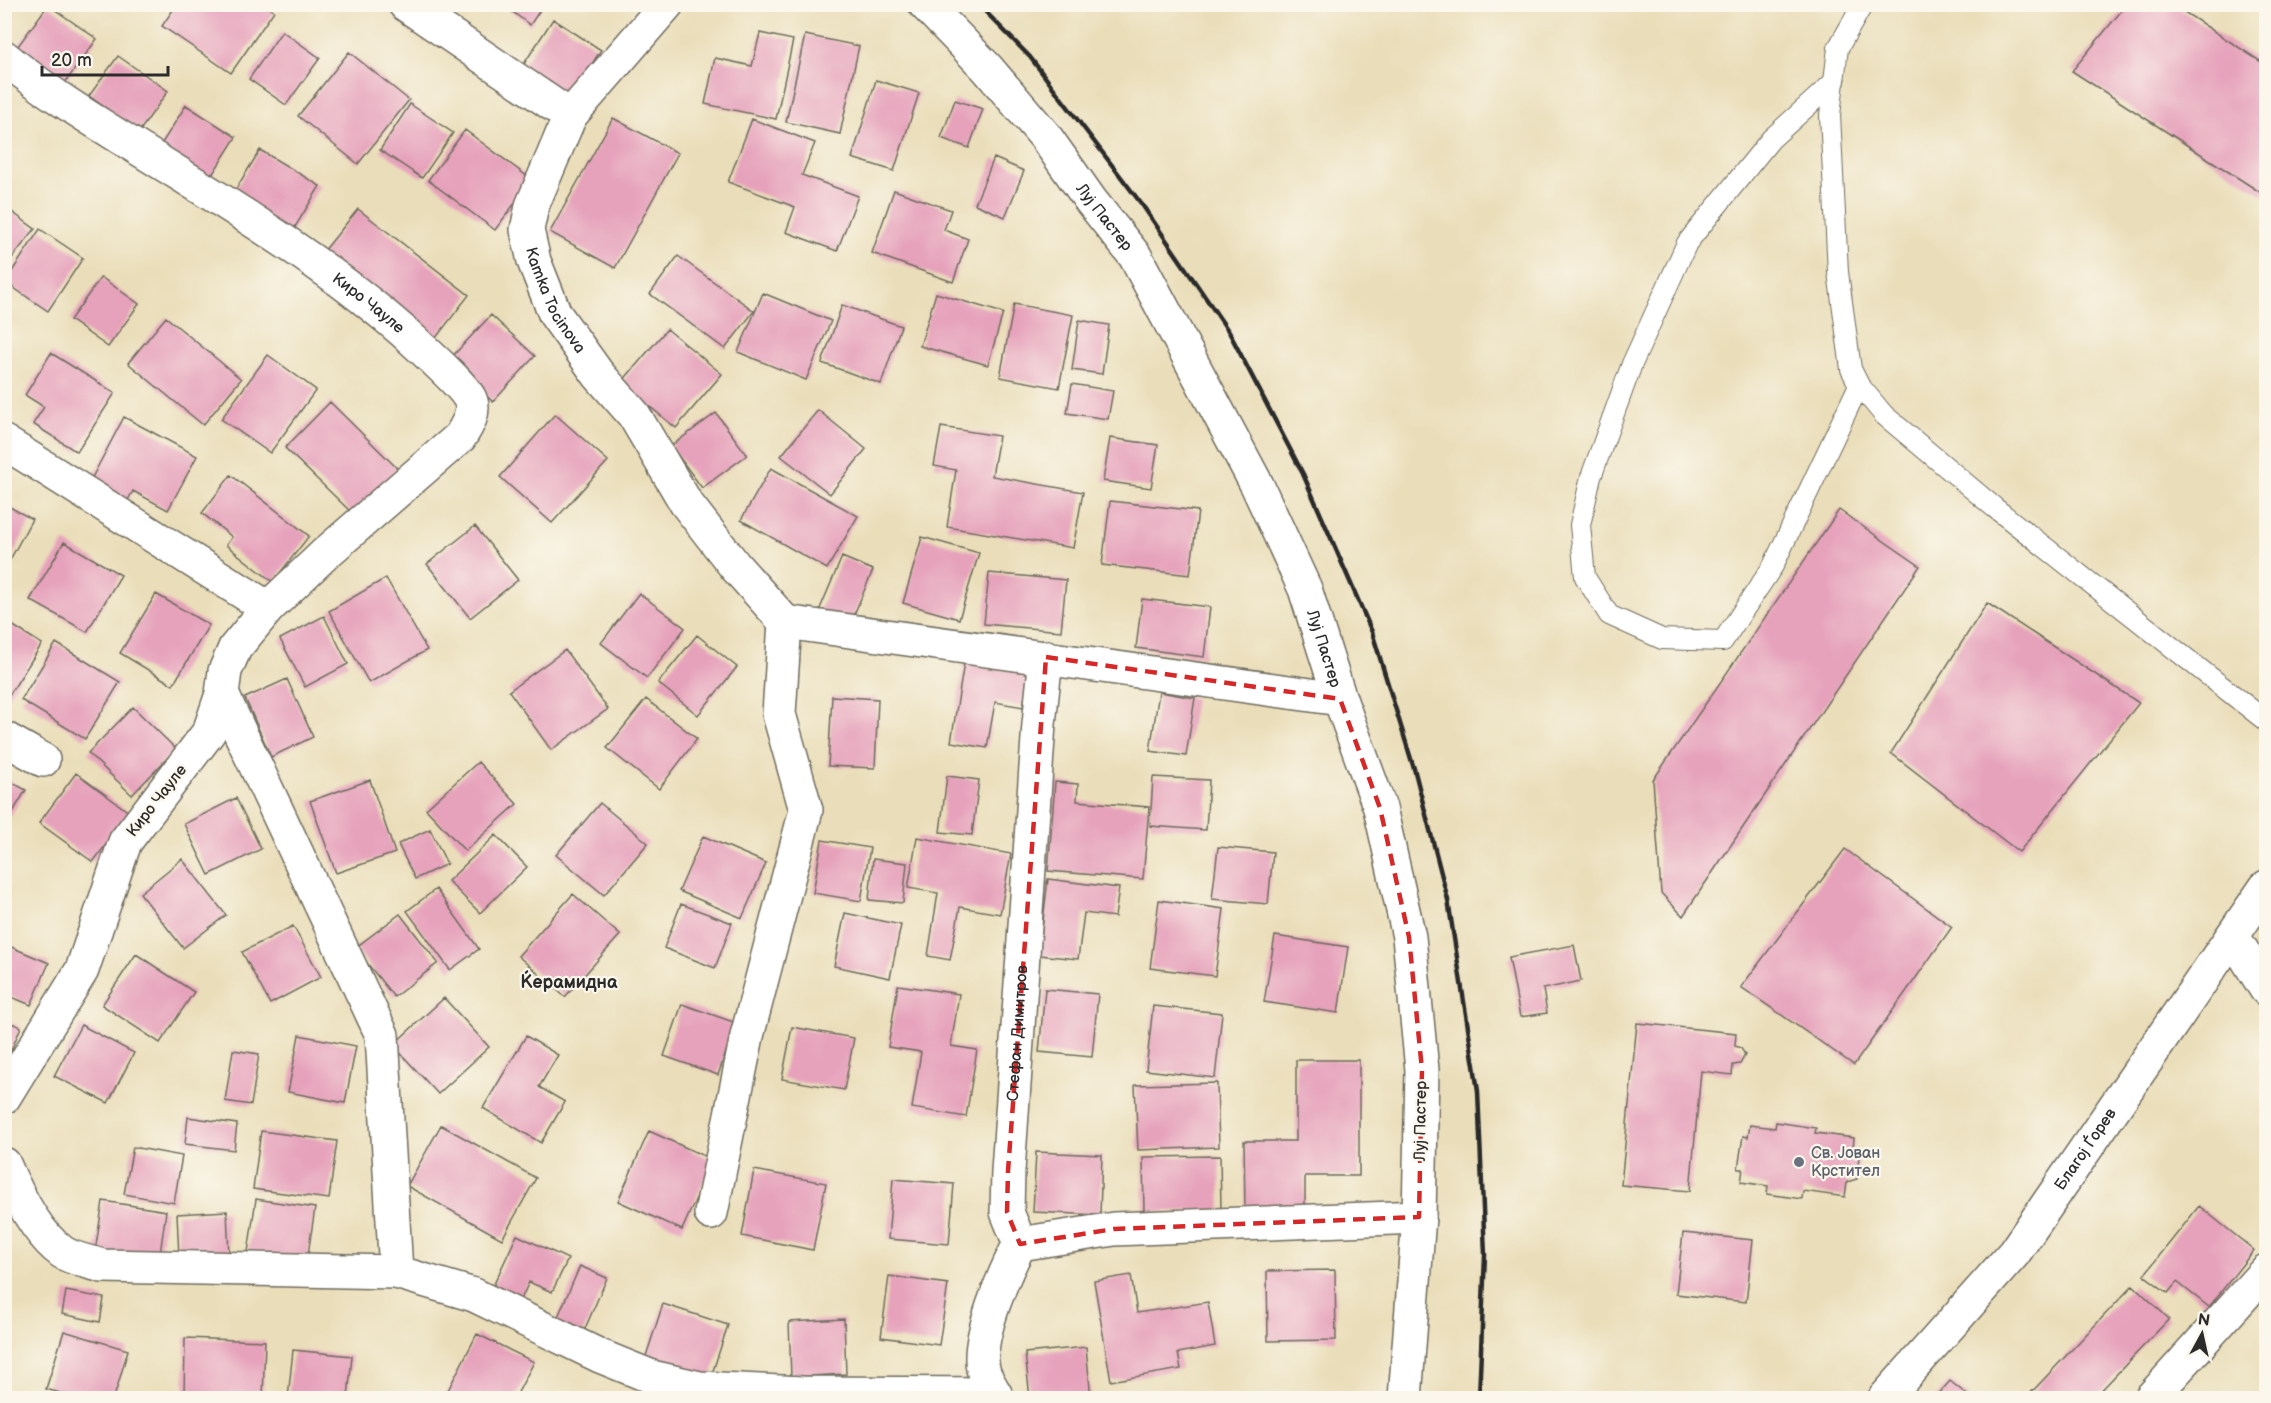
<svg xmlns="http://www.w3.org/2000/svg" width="2271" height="1403" viewBox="0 0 2271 1403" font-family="'Balsamiq Sans',sans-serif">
<rect width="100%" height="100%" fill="#fbf7ec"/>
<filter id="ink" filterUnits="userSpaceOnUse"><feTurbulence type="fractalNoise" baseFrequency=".0167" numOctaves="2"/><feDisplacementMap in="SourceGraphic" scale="12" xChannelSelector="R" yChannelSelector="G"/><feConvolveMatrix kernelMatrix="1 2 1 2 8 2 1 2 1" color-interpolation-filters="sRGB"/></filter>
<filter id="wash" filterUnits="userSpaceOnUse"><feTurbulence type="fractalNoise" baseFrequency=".008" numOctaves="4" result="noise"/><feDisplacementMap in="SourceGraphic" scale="24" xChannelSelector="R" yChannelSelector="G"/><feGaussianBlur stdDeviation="1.35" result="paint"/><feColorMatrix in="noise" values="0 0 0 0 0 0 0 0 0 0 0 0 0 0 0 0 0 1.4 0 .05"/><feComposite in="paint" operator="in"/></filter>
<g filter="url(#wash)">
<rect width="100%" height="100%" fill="#eadeba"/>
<g id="blocks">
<path fill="#e6a2bb" d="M 177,4 L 265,4 L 274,11 L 231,73 L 162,26 Z
M 502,4 L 544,4 L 530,25 Z
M 2127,4 L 2172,4 L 2266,65 L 2266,196 L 2072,71 Z
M 48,5 L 97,39 L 64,84 L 15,50 Z
M 553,19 L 601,50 L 568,101 L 520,70 Z
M 282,31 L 320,58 L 286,105 L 249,79 Z
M 760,33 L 793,40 L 776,119 L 705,104 L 715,58 L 752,66 Z
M 805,35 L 859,46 L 840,134 L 786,122 Z
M 349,52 L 409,100 L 358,164 L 298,116 Z
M 118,56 L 168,91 L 139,132 L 89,96 Z
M 876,80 L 919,93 L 894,171 L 852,158 Z
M 955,100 L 983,109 L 969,148 L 941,138 Z
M 410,104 L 453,133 L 422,178 L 380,150 Z
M 186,105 L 236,137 L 207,183 L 157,151 Z
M 613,118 L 678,153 L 615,268 L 550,232 Z
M 752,119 L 815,143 L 802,175 L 858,196 L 837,251 L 786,232 L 795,207 L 728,182 Z
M 465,130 L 532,180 L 495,230 L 428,180 Z
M 260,150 L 320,186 L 289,237 L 229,200 Z
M 994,158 L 1024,171 L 1005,217 L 975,204 Z
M 894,190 L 951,210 L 944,230 L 968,239 L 953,282 L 872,253 Z
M 4,206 L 35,229 L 4,268 Z
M 358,209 L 469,295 L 432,343 L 320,256 Z
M 40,229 L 83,258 L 48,311 L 5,282 Z
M 678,256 L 754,311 L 725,349 L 650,294 Z
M 101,277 L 139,304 L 108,347 L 70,320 Z
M 763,293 L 831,321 L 806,380 L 738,352 Z
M 936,293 L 1003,313 L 988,365 L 920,346 Z
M 1014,304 L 1073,315 L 1059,388 L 1000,377 Z
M 842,305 L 901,326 L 881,384 L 822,363 Z
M 491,315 L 535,356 L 493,402 L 449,360 Z
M 166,317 L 241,379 L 203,425 L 128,363 Z
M 1079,320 L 1109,325 L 1102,374 L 1072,370 Z
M 667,329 L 722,374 L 676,428 L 621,383 Z
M 51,353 L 115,393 L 77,452 L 33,424 L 44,407 L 25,395 Z
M 268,355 L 316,390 L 270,453 L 221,419 Z
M 1072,384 L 1113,391 L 1108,419 L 1067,413 Z
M 330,402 L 398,469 L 353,514 L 285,448 Z
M 818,410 L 866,449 L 830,494 L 781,456 Z
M 716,413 L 747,455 L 702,488 L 671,446 Z
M 555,414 L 608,461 L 552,523 L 500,477 Z
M 124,417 L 197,456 L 168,510 L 133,491 L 123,509 L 86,489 Z
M 941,427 L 999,436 L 992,476 L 1083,492 L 1073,548 L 947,527 L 956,470 L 934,466 Z
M 1110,438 L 1158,445 L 1151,488 L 1103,481 Z
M 771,468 L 858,516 L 827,569 L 741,520 Z
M 231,475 L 309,536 L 273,582 L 226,545 L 232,537 L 202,513 Z
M 1110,501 L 1198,511 L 1190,575 L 1102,565 Z
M 4,504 L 32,519 L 4,571 Z
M 1839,510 L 1920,566 L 1683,916 L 1661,893 L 1653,780 Z
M 475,526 L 518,580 L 470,618 L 427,564 Z
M 922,537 L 979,553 L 959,619 L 903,603 Z
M 64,542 L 121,575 L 87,632 L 30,600 Z
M 842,557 L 873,570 L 850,624 L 819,611 Z
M 989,573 L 1066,580 L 1061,631 L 984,624 Z
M 386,578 L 427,650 L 369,683 L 329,611 Z
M 639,593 L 685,628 L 647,678 L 601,643 Z
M 156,594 L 209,625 L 173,685 L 120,653 Z
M 1142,599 L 1210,607 L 1204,657 L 1136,648 Z
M 1987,603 L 2139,703 L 2019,852 L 1891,753 Z
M 324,616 L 348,664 L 305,687 L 280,639 Z
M 4,620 L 42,644 L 8,697 L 4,695 Z
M 697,635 L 737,667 L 698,715 L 658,683 Z
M 56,643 L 120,682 L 85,739 L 21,700 Z
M 565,650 L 608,709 L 551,750 L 509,691 Z
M 964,663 L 1029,673 L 1023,707 L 995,702 L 987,748 L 951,742 Z
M 287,679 L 313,737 L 271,757 L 245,698 Z
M 1159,692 L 1195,698 L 1186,756 L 1150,751 Z
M 832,696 L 878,699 L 875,768 L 828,766 Z
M 646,699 L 697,739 L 659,789 L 607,748 Z
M 133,707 L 176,749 L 132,795 L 88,753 Z
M 478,762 L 517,804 L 465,851 L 426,809 Z
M 76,773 L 130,813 L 93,862 L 39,823 Z
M 947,776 L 979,780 L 972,835 L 940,832 Z
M 1153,777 L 1209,780 L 1206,830 L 1150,826 Z
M 4,778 L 26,790 L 4,827 Z
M 370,780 L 395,853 L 336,873 L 310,801 Z
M 1055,782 L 1078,784 L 1077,801 L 1149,807 L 1143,879 L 1048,871 Z
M 236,798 L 261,849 L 209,875 L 184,824 Z
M 600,803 L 648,843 L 604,895 L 556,855 Z
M 430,829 L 447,864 L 415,879 L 398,844 Z
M 496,835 L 527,867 L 480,913 L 448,881 Z
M 703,836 L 766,863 L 742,918 L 679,891 Z
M 917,837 L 1011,854 L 1000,914 L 960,907 L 950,960 L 928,956 L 938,893 L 908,888 Z
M 822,840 L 870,848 L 861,901 L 813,893 Z
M 1218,847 L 1273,852 L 1268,904 L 1212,899 Z
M 1845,849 L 1952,927 L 1854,1065 L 1741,987 Z
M 182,859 L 226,915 L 183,948 L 140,893 Z
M 873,859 L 907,863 L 903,903 L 869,900 Z
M 1048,879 L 1119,888 L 1115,917 L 1084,913 L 1078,959 L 1039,955 Z
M 436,889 L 479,949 L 450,970 L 407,911 Z
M 573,894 L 620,935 L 565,997 L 518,956 Z
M 1159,900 L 1224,909 L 1215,976 L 1150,968 Z
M 681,904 L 732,923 L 715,968 L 664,948 Z
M 845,913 L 901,925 L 890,978 L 834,966 Z
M 400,914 L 438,963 L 394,997 L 355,948 Z
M 293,926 L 321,977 L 270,1004 L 242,952 Z
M 1275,936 L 1348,947 L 1338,1013 L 1264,1002 Z
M 4,944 L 49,963 L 31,1005 L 4,994 Z
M 1574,945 L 1581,981 L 1543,989 L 1547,1013 L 1520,1017 L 1509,957 Z
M 136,954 L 194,992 L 160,1043 L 102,1005 Z
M 898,985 L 959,994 L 951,1046 L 977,1050 L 966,1117 L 912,1108 L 921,1052 L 888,1047 Z
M 1045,989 L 1098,994 L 1092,1057 L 1039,1052 Z
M 444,998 L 489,1047 L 438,1094 L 393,1045 Z
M 682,1004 L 736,1023 L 718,1075 L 664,1056 Z
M 1153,1006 L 1222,1013 L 1215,1078 L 1146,1070 Z
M 4,1020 L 21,1027 L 4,1067 Z
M 1637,1023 L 1736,1033 L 1735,1046 L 1741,1048 L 1745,1055 L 1740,1064 L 1733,1065 L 1732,1075 L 1701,1071 L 1690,1191 L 1621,1185 Z
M 81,1025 L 134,1053 L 108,1103 L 54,1076 Z
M 792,1027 L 854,1038 L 844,1090 L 782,1079 Z
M 299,1035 L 356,1046 L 345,1103 L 288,1092 Z
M 526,1036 L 558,1055 L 539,1087 L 565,1102 L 541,1143 L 483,1108 Z
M 233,1050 L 259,1054 L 251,1105 L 225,1101 Z
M 1296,1060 L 1359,1060 L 1359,1176 L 1305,1176 L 1305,1214 L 1245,1214 L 1244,1141 L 1296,1141 Z
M 1217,1083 L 1219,1147 L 1138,1150 L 1135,1085 Z
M 188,1117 L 237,1124 L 234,1150 L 185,1144 Z
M 1776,1122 L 1816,1128 L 1815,1133 L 1854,1138 L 1853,1149 L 1859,1155 L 1857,1179 L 1847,1182 L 1845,1197 L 1803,1191 L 1802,1199 L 1767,1194 L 1768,1186 L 1741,1182 L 1743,1169 L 1738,1169 L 1743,1136 L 1748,1137 L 1750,1125 L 1775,1128 Z
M 441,1125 L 536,1178 L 502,1239 L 407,1186 Z
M 261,1131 L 337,1141 L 329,1199 L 253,1189 Z
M 649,1131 L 713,1160 L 682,1230 L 618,1201 Z
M 133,1147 L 182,1156 L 174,1203 L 124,1194 Z
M 1036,1152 L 1102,1155 L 1100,1215 L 1033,1212 Z
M 1220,1156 L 1221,1210 L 1144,1212 L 1143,1157 Z
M 754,1170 L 826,1183 L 813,1250 L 742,1236 Z
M 893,1179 L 954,1184 L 949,1244 L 888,1239 Z
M 256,1199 L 315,1208 L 307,1261 L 248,1252 Z
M 103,1201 L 166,1211 L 159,1261 L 95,1252 Z
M 2199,1206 L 2254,1250 L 2209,1307 L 2177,1282 L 2168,1293 L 2144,1275 Z
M 227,1211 L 229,1255 L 179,1257 L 177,1214 Z
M 1683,1233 L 1753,1240 L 1746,1302 L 1676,1294 Z
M 517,1235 L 568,1259 L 552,1292 L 529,1282 L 516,1310 L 488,1297 Z
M 580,1266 L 607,1278 L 580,1340 L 553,1328 Z
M 1335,1270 L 1336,1340 L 1268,1341 L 1267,1271 Z
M 1131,1275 L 1137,1313 L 1208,1302 L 1215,1346 L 1178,1353 L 1181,1369 L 1111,1381 L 1094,1281 Z
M 889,1276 L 948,1284 L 939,1345 L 881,1337 Z
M 2133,1285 L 2169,1319 L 2094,1398 L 2026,1398 Z
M 66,1291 L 104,1298 L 100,1322 L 62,1314 Z
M 663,1304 L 728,1325 L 709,1383 L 644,1362 Z
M 844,1319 L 846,1374 L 791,1377 L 789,1322 Z
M 64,1331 L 128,1350 L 114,1398 L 78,1398 L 46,1389 Z
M 477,1334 L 534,1362 L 515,1398 L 444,1398 Z
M 185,1338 L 265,1341 L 263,1398 L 184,1398 Z
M 1086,1347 L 1091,1398 L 1030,1398 L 1025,1353 Z
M 293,1350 L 352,1356 L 348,1398 L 288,1398 Z
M 1950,1381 L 1971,1398 L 1935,1398 Z
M 2266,1389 L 2266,1398 L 2254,1398 Z"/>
</g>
</g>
<g filter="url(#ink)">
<use href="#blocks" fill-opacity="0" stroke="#6e6a5d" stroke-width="1.5"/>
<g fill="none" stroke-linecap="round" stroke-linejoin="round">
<defs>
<path id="lane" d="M 1863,4 L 1838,48 L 1830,115 L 1838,272 L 1851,369 L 1859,385 L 1884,415 L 1995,508 L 2266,721
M 1835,81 L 1771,139 L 1687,243 L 1632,364 L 1591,477 L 1580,525 L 1585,577 L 1609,615 L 1662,639 L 1723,641 L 1773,566 L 1859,385"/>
<g id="street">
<path id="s1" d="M 405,4 L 570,116 L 532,206 L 527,230 L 534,261 L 555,314 L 598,374 L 634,415 L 686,503 L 735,566 L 785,622"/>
<path id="s2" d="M 925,4 L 987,68 L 1045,136 L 1091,201 L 1135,256 L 1257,485 L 1305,589 L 1340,699 L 1380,808 L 1409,937 L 1422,1070 L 1419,1217 L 1405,1398"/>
<path id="s3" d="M 4,57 C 47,93 96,122 144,152 C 237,210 334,268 416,343 C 429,355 463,385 470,399 C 476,412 467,426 460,437 L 326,553 L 268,608"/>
<path d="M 570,116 L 667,4"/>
<path d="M 4,442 L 268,608 L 235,648 L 225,671 L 222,694 L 209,732 L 125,842 L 82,970 L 4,1097"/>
<path d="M 785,622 L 1340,699"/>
<path d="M 222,694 L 382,1035 L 396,1272 L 474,1295 L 600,1356 L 652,1377 L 700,1388 L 803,1393 L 995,1394"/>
<path d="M 4,738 L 43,760"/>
<path d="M 2234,938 L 2266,989"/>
<path d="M 4,1164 C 16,1192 37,1234 62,1252 C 72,1259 90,1262 102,1266 L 396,1272"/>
<path d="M 711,1213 L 747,1036 L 806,810 L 779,714 L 785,622"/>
<path d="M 1020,1244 L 1114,1229 L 1419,1217"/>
<path id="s4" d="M 997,1398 C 993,1389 985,1379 983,1369 C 976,1338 1005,1271 1020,1244 L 1007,1212 L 1008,1171 L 1039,724 L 1046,657"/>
<path d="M 2151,1398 L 2266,1271"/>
</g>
<g id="secondary">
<path id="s5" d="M 1885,1398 L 2014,1253 L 2266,887"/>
</g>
</defs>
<use href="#lane" stroke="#6e6a5d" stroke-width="22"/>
<use href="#street" stroke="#6e6a5d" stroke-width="36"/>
<use href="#secondary" stroke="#6e6a5d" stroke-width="36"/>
<use href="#lane" stroke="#fff" stroke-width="20"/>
<use href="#street" stroke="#fff" stroke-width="33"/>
<use href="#secondary" stroke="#fff" stroke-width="33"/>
<path stroke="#2b2b2b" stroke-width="4.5" d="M 978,4 L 1030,57 L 1143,206 L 1229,332 L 1303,474 L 1372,632 L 1415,772 L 1448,900 L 1478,1091 L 1485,1255 L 1479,1398"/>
</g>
</g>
<path fill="none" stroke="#d62828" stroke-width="4.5" stroke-dasharray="12 8" stroke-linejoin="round" d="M 1046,657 L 1340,699 L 1380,808 L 1409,937 L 1422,1070 L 1419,1217 L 1114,1229 L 1020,1244 L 1007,1212 L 1008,1171 Z"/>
<circle fill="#6b7280" stroke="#fbf7ec" stroke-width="2" cx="1799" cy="1162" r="6"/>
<g text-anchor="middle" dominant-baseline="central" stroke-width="4.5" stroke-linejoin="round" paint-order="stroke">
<g font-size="16" fill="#2b2b2b" stroke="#fbf7ec">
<text stroke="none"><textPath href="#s2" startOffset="279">Луј Пастер</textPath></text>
<text stroke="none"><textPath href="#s1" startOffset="398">Kamka Tocinova</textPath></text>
<text stroke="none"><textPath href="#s3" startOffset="440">Киро Чауле</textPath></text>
<text stroke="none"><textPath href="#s2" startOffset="765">Луј Пастер</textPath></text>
<text transform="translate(157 801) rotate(-52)">Киро Чауле</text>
<text stroke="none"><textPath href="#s4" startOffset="378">Стефан Димитров</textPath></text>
<text transform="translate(1421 1121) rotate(-89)">Луј Пастер</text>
<text stroke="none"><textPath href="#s5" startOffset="320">Благој Ѓорев</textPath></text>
</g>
<g font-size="16" fill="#5b616d" stroke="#fbf7ec" text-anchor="start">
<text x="1811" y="1153">Св. Јован<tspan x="1811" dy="18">Крстител</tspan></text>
</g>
<g font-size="18" font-weight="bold" fill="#2b2b2b" stroke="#fbf7ec">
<text x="569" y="982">Ќерамидна</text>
</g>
</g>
<rect width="2271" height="1403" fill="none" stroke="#fbf7ec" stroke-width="24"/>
<g transform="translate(2202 1334) rotate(8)" stroke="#fbf7ec" stroke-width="4.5" paint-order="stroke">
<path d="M0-4.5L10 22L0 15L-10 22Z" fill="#2b2b2b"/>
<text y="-9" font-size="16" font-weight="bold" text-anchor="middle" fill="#2b2b2b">N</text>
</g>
<path d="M42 66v9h126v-9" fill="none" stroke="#2b2b2b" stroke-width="3"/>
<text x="51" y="66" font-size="18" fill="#2b2b2b" stroke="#fbf7ec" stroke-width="4.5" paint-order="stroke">20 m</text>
</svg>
